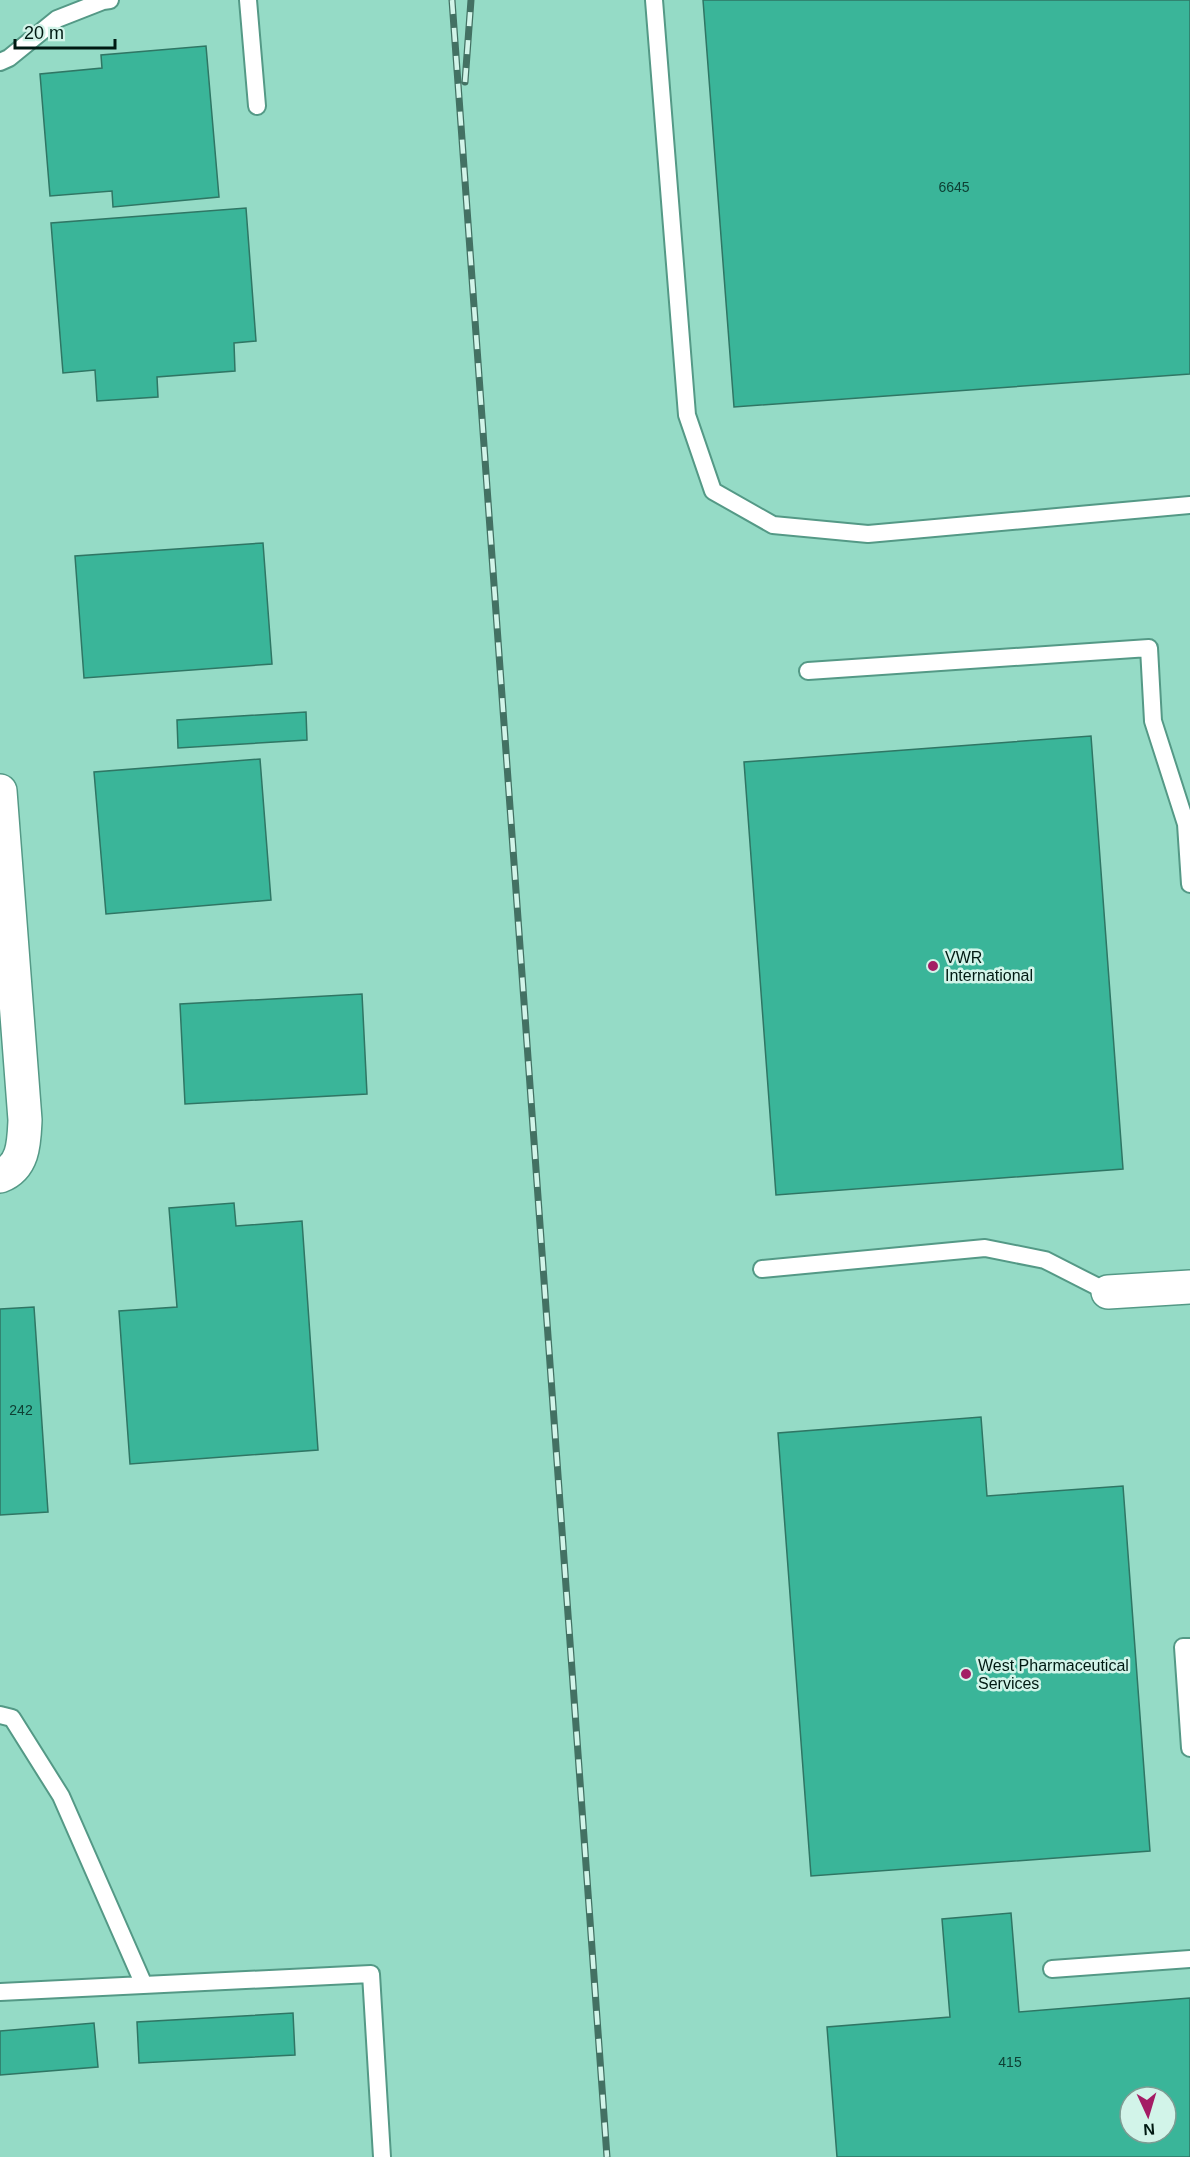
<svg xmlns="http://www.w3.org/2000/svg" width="1190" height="2157" viewBox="0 0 1190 2157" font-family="Arial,sans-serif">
<rect width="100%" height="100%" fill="#95dbc6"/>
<path fill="#3ab599" stroke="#2f7664" stroke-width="1.5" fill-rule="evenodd" d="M 703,0 L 1190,0 L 1190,374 L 734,407 Z
M 206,46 L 219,197 L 113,207 L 112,191 L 50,196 L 40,74 L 102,68 L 101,55 Z
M 246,208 L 256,341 L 234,343 L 235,371 L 157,377 L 158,397 L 97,401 L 95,370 L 63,373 L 51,223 Z
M 263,543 L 272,664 L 84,678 L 75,556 Z
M 306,712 L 307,740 L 178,748 L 177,720 Z
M 1091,736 L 1123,1169 L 776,1195 L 744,762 Z
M 260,759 L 271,900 L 106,914 L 94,772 Z
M 362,994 L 367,1094 L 185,1104 L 180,1004 Z
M 234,1203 L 236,1226 L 302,1221 L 318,1450 L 130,1464 L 119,1311 L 177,1307 L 169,1208 Z
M 34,1307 L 48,1512 L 0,1515 L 0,1309 Z
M 981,1417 L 987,1496 L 1123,1486 L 1150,1851 L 811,1876 L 778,1433 Z
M 1011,1913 L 1019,2012 L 1190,1998 L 1190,2157 L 837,2157 L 827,2027 L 950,2017 L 942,1919 ZM 1130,2097 L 1166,2097 L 1166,2133 L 1130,2133 Z
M 293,2013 L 295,2055 L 139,2063 L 137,2022 Z
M 94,2023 L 98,2067 L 0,2075 L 0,2031 Z"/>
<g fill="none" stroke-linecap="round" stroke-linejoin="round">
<defs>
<path id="service" d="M 248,0 L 257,106
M 654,0 L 687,415 L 713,491 L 773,525 L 868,534 L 1190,505
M 0,62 L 9,58 L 57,19 L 103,1 L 110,0
M 808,671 L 1149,648 L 1153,721 L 1186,824 L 1190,884
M 762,1269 L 985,1248 L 1045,1260 L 1108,1292
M 1190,1647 L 1183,1647 L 1190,1748
M 0,1715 L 12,1718 L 61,1796 L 144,1985
M 1052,1969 L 1190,1959
M 0,1992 L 371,1974 L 382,2157"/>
<path id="minor" d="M 0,791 L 25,1120 C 24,1142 24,1167 0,1176
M 1108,1292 L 1190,1287"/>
</defs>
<use href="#service" stroke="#549986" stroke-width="20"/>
<use href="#minor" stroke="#549986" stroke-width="36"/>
<use href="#service" stroke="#fff" stroke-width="16"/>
<use href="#minor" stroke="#fff" stroke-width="33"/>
<defs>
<path id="rail" d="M 452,0 L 607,2157
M 465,82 L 471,0"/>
</defs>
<use href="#rail" stroke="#437163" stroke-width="7"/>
<use href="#rail" stroke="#d2f4e9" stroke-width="4.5" stroke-dasharray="14" stroke-linecap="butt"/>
</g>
<g fill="#a41c65" stroke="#d2f4e9" stroke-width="2">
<circle cx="933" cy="966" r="6"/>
<circle cx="966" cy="1674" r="6"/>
</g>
<g text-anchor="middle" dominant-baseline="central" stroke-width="5" stroke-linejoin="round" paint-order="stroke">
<g font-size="14" fill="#0e4034">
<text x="954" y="187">6645</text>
<text x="21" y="1410">242</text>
<text x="1010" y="2062">415</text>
</g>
<g font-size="16" fill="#001912" stroke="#d2f4e9" text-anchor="start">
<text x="945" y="957">VWR<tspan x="945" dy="18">International</tspan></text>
<text x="978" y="1665">West Pharmaceutical<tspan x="978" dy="18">Services</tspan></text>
</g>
</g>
<g transform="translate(1148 2115) rotate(176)"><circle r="28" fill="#d2f4e9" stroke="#7e9c93" stroke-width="1.5"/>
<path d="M0-4.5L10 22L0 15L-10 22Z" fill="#a41c65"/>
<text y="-9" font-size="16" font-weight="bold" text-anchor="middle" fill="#001912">N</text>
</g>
<path d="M15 39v9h100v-9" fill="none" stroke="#001912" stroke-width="3"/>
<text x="24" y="39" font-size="18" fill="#001912" stroke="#d2f4e9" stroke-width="4.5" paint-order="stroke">20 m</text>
</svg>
